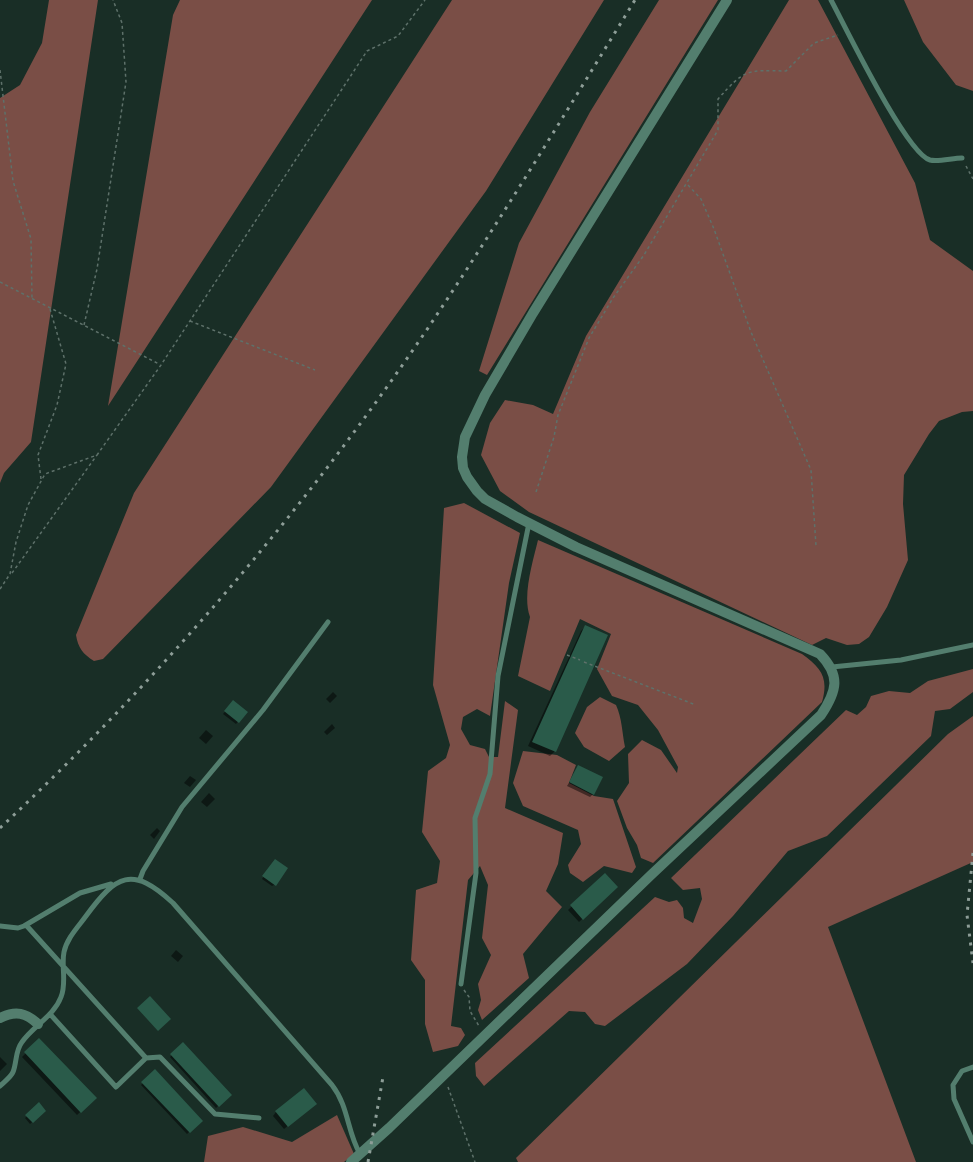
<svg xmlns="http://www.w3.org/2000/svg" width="973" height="1162" viewBox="0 0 973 1162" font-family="Helvetica,sans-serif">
<rect width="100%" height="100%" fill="#192e26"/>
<path fill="#7a4e46" d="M 49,0 L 98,0 L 31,442 L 4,473 L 0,483 L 0,98 L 20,85 L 42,43 Z
M 180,0 L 372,0 L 108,406 L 173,15 Z
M 452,0 L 604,0 L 486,191 L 271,487 L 103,659 L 94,661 C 83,654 78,648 76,635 L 134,493 Z
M 659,0 L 718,0 L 487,375 L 479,371 L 519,243 L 590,112 Z
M 789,0 L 818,0 L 915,183 L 930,240 L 973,271 L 973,411 L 962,412 L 939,421 L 929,434 L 904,475 L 903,504 L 908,560 L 887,607 L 869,637 L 859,644 L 847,645 L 826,638 L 812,645 L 529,512 L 500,491 L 481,455 L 490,423 L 505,400 L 533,405 L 553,414 L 586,336 Z
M 904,0 L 973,0 L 973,91 L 956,85 L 923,42 Z
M 464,503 L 520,533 L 509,583 L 490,716 L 477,709 L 463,717 L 461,729 L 470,745 L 485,749 L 489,757 L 498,757 L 505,701 L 518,710 L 505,808 L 563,833 L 558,864 L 546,891 L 562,907 L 523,954 L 529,978 L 482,1020 L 478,1010 L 481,1000 L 478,984 L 491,955 L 482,938 L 488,885 L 480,866 L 468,880 L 451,1026 L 461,1028 L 465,1035 L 458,1046 L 433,1052 L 425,1024 L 425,980 L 411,960 L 416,890 L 437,883 L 440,861 L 422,832 L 428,771 L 446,758 L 450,745 L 433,685 L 444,508 Z
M 538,540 L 802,654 C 821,668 829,677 822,702 L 653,863 L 641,858 L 637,845 L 627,828 L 617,801 L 629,783 L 628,754 L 642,740 L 661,750 L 677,773 L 678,767 L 658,730 L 638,705 L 612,696 L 597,669 L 611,634 L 580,619 L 550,691 L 518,676 L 530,617 C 522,596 533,561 538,540 Z
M 973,669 L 973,692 L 950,709 L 935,711 L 931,736 L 827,836 L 788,851 L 733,916 L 687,964 L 605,1026 L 595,1024 L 585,1012 L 569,1011 L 484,1086 L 476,1076 L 475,1063 L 655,897 L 669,902 L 677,900 L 683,908 L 684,918 L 693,923 L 702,899 L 700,888 L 683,890 L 671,878 L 846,710 L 857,715 L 866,707 L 871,696 L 889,691 L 910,693 L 928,681 Z
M 600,697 L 616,705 C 622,718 622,732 625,747 L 609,761 L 584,747 L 575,733 L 587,707 Z
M 973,716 L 973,862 L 828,927 L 916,1162 L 518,1162 L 516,1158 L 948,734 Z
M 523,751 L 557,755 L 576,765 L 569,783 L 594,796 L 613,799 L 636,867 L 632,873 L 604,866 L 583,882 L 570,873 L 568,865 L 581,844 L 578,830 L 523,806 L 513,783 Z
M 337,1115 L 354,1154 L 344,1162 L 204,1162 L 208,1136 L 243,1127 L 292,1142 Z"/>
<path fill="#0007" d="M 585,627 L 606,636 L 554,752 L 550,756 L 528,746 L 581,631 Z
M 333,692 L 337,696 L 330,703 L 326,699 Z
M 233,702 L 246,712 L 236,724 L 223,714 Z
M 332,724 L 335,728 L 327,735 L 324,732 Z
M 206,730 L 213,736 L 206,744 L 199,738 Z
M 579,766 L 593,794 L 590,797 L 567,786 Z
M 190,776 L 196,780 L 190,787 L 184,783 Z
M 209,793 L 215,799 L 207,807 L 201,802 Z
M 157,828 L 160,831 L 154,839 L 150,835 Z
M 273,863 L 274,885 L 272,886 L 262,879 Z
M 605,875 L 616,887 L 579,922 L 568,910 Z
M 176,950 L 183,956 L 178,962 L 171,956 Z
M 39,1040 L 95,1098 L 77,1115 L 22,1057 Z
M 183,1044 L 229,1095 L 216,1108 L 170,1057 Z
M 0,1057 L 7,1064 L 0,1071 Z
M 155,1071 L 201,1120 L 187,1134 L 141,1085 Z
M 39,1105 L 44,1111 L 30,1124 L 25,1118 Z
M 311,1107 L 284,1129 L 273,1116 L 276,1112 Z"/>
<path fill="#2a5b4a" d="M 585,625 L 608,635 L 556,752 L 532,742 Z
M 233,700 L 248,712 L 239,723 L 224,711 Z
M 578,765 L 603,777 L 594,795 L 569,782 Z
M 275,859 L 288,868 L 276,886 L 262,876 Z
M 605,873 L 618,887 L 583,920 L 570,905 Z
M 150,996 L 171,1019 L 158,1031 L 137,1008 Z
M 39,1038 L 97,1098 L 81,1113 L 24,1052 Z
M 183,1042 L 232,1095 L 219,1107 L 170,1054 Z
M 155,1069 L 203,1121 L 190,1133 L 141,1082 Z
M 304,1088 L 317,1104 L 288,1127 L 275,1111 Z
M 39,1102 L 46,1111 L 33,1123 L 25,1115 Z"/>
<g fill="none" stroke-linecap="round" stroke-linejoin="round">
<path stroke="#5e716a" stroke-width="1.5" stroke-dasharray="3 3" stroke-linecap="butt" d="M 0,70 L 13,181 L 31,239 L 32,299
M 966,166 L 973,179
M 688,185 L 701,199 L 714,229 L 751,332 L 811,470 L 816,546
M 0,282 L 159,364
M 190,321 L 315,370
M 84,325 L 97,269 L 126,82 L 122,23 L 113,0
M 41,479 L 38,455 L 57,405 L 66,364 L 50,309
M 536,492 L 554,437 L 558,415 L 589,338 L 613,298 L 644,255 L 718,130 L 718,99 C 745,69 746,70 786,71 L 814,43 L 838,35
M 12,573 L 97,455
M 0,589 L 10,574 L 16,542 L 28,505 L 45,474 L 97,455 L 161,365 L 367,51 L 398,36 L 425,0
M 567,655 L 580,660
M 584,662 L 696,705
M 464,990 L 469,997 L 470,1011 L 479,1026
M 448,1087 L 475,1162"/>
<path stroke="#537e6e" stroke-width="5" d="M 831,0 C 845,26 906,153 930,160 C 938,162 953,158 962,158
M 832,667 L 901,660 L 973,645
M 140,879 L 143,871 L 182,807 L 263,710 L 328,622
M 26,925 L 146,1058
M 0,926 L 18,928 L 24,926 L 80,893 L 111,884
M 461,984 L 476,873 L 475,818 L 490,774 L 498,676 L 529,523
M 50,1014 L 116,1087 L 146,1058 L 160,1057 L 215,1114 L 259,1118
M 973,1067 L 962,1071 L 953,1085 L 954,1099 L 973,1142
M 0,1086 C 4,1082 11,1077 13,1072 C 17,1062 15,1051 22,1042 C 33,1026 54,1016 61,997 C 67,983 61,966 64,952 C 67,938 78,927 86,916 C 116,875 132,865 173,903 L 332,1085 C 349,1107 347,1132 360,1154"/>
<path stroke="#537e6e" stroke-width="10" d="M 0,1018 C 16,1010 26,1013 38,1024
M 351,1162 L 389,1128 L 651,875 L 821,715 C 837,691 841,676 820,654 L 576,547 L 517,517 L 485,499 L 477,491 L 467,477 L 463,468 L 462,457 L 465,437 L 485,395 L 533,313 L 727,0"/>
<path stroke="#8e9e98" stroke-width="3" stroke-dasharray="3 6" stroke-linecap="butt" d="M 0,828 C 160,679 307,507 430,325 C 501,219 568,109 635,0
M 973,853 L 967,915 L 973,963
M 368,1162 L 383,1077"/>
</g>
</svg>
